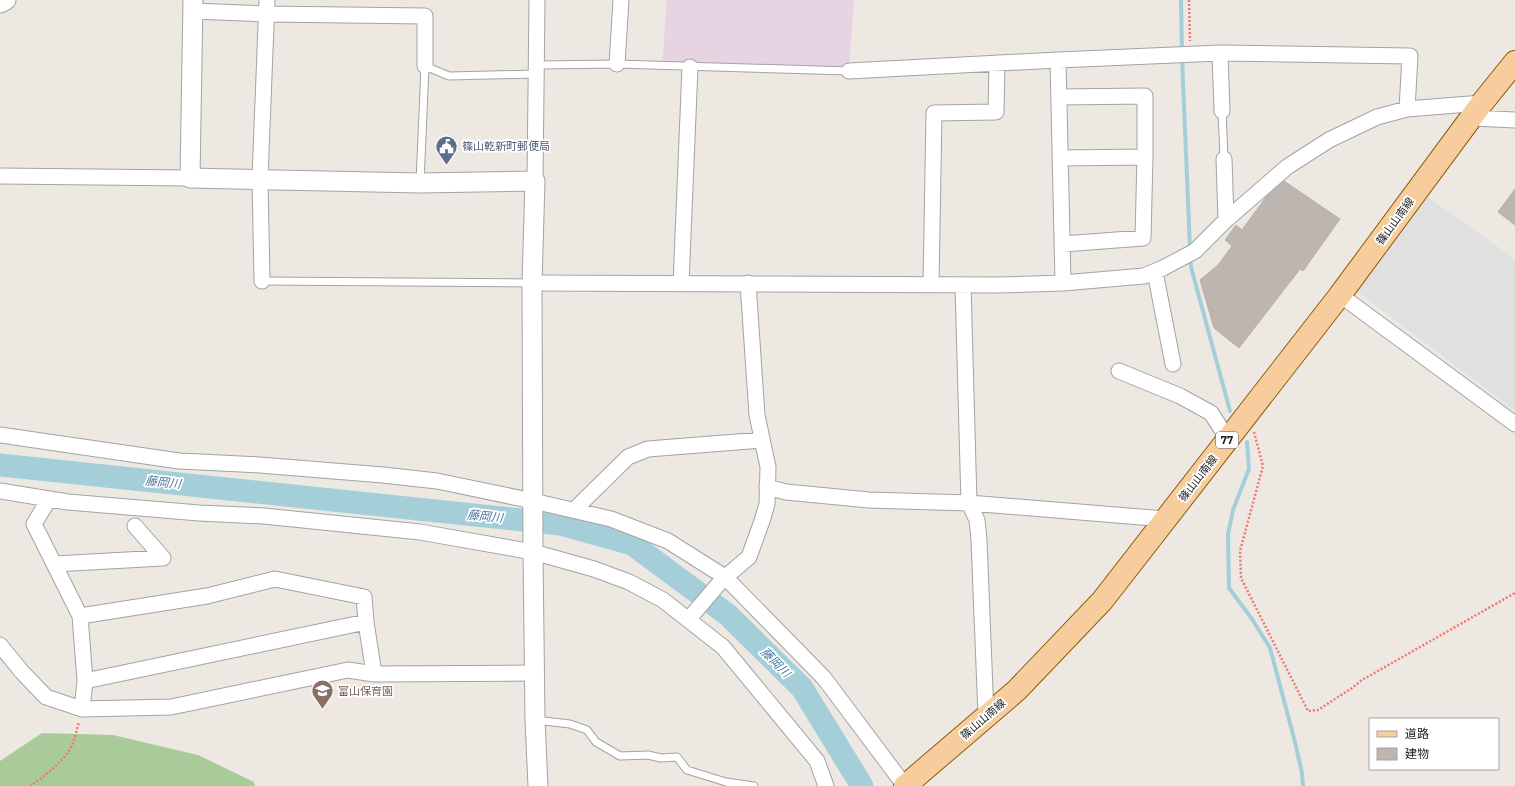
<svg xmlns="http://www.w3.org/2000/svg" width="1515" height="786" viewBox="0 0 1515 786" font-family="Montserrat,'Noto Sans JP',sans-serif">
<rect width="100%" height="100%" fill="#ede9e2"/>
<path fill="#e6d4e3" d="M 667,0 L 854,0 L 849,69 L 662,66 Z"/>
<path fill="#a9cb99" d="M 42,733 L 113,735 L 198,755 L 254,782 L 255,786 L 0,786 L 0,761 Z"/>
<path fill="#e0e0e0" d="M 1422,193 L 1515,259 L 1515,411 L 1353,288 Z"/>
<g fill="none" stroke-linecap="round" stroke-linejoin="round">
<path stroke="#a4cfd9" stroke-width="4" d="M 1181,0 L 1182,52
M 1182,58 L 1190,249
M 1190,256 L 1191,267 L 1230,411
M 1247,442 L 1249,469 L 1233,510 L 1228,534 L 1229,588 L 1252,619 L 1270,648 L 1295,742 L 1302,773 L 1303,786"/>
<path stroke="#a4cfd9" stroke-width="23" d="M 0,465 L 560,524 L 632,544 L 728,615 L 802,688 L 862,786"/>
</g>
<path fill="#bdb5af" stroke="#beafa5" d="M 1284,181 L 1340,219 L 1303,271 L 1300,269 L 1239,348 L 1214,328 L 1200,280 L 1218,265 L 1232,246 L 1225,240 L 1236,225 L 1242,230 L 1266,197 Z
M 1515,189 L 1515,225 L 1498,212 Z"/>
<g fill="none" stroke-linecap="round" stroke-linejoin="round">
<defs>
<path id="service" d="M 537,65 L 617,64 L 849,71
M 1222,111 L 1224,159
M 420,182 L 425,66 L 449,76 L 537,74
M 262,281 L 531,283
M 535,720 L 570,724 L 587,730 L 596,742 L 620,756 L 648,755 L 661,758 L 677,757 L 687,770 L 726,782 L 754,786"/>
<path id="minor" d="M 192,11 L 266,14 L 425,16 L 425,66
M 1220,53 L 1222,111
M 1058,60 L 1063,283
M 617,64 L 621,0
M 849,71 L 1058,60 L 1220,53 L 1410,56 L 1407,109
M 1059,97 L 1145,96 L 1145,157 L 1143,238 L 1063,244
M 1471,118 L 1515,120
M 1061,158 L 1145,157
M 1224,159 L 1226,220
M 0,176 L 190,178
M 535,181 L 537,0
M 1155,272 L 1173,364
M 262,281 L 260,178 L 267,0
M 532,283 L 998,285 L 1063,283 L 1144,276 L 1163,268 L 1195,251 L 1226,220 L 1287,167 L 1329,140 L 1377,117 L 1407,109 L 1482,103
M 681,284 L 690,67
M 931,285 L 934,113 L 996,112 L 997,63
M 963,285 L 969,503 L 1165,519
M 1340,295 L 1515,424
M 1119,371 L 1180,396 L 1211,413 L 1228,439
M 0,435 L 179,461 L 260,465 L 383,475 L 437,481 L 533,501 L 611,519 L 668,541 L 725,577 L 824,678 L 905,786
M 767,487 L 786,492 L 869,500 L 969,503 L 977,520 L 979,540 L 986,716
M 0,491 L 68,502 L 199,513 L 264,516 L 420,532 L 533,552 L 594,569 L 629,582 L 663,600 L 723,647 L 817,761 L 826,786
M 49,499 L 34,524 L 80,616 L 207,596 L 275,579 L 364,597 L 366,622 L 374,674
M 574,510 L 628,457 L 648,449 L 762,440
M 54,564 L 163,558 L 135,526
M 80,616 L 85,681 L 82,709
M 688,620 L 722,580 L 749,557 L 762,521 L 767,504 L 768,467 L 757,415 L 748,283
M 0,645 L 22,672 L 46,697 L 82,709 L 171,707 L 348,670 L 374,674 L 535,673
M 85,681 L 366,622"/>
<path id="tertiary" d="M 193,0 L 190,178 L 420,183 L 535,181 L 532,283 L 533,552 L 535,720 L 538,786
M 0,3 L 6,0"/>
<path id="primary" d="M 905,786 L 1017,690 L 1102,601 L 1340,295 L 1482,103 L 1515,62"/>
</defs>
<use href="#service" stroke="#a3a3a3" stroke-width="9"/>
<use href="#minor" stroke="#a3a3a3" stroke-width="17"/>
<use href="#tertiary" stroke="#a3a3a3" stroke-width="21"/>
<use href="#primary" stroke="#8d5c07" stroke-width="24"/>
<path stroke="#f2776e" stroke-width="2.5" stroke-dasharray="2 2" stroke-linecap="butt" d="M 1189,0 L 1190,41
M 1254,432 L 1263,466 L 1240,551 L 1241,578 L 1308,711 L 1318,710 L 1352,688 L 1362,680 L 1515,593
M 30,786 C 42,778 60,764 68,752 C 74,744 76,732 79,722"/>
<use href="#service" stroke="#fff" stroke-width="7"/>
<use href="#minor" stroke="#fff" stroke-width="15"/>
<use href="#tertiary" stroke="#fff" stroke-width="19"/>
<use href="#primary" stroke="#f7cd9e" stroke-width="22"/>
</g>
<defs>
<symbol id="civic-pin" viewBox="-11 -11 22 30"><path d="M0 17L-7.5 6A9.5 9.5 0 1 1 7.5 6Z" fill="#5c6f8a" stroke="#fff"/><path d="M-.6-6.5H3V-4.5H.6V-3L4-1V1h2V6H-6V1h2V-1L-.6-3ZM-1.2 2.5V6h2.4V2.5Z" fill="#fff"/></symbol>
<symbol id="school-pin" viewBox="-11 -11 22 30"><path d="M0 17L-7.5 6A9.5 9.5 0 1 1 7.5 6Z" fill="#8d6e63" stroke="#fff"/><path d="M0-5L7-2L0 1L-7-2ZM-4 1L0 2.5L4 1V4Q0 6-4 4Z" fill="#fff"/></symbol>
</defs>
<g fill-rule="evenodd">
<use href="#civic-pin" x="434" y="134" width="25" height="34"/>
<use href="#school-pin" x="310" y="678" width="25" height="34"/>
</g>
<g text-anchor="middle" dominant-baseline="central" stroke-width="3.5" stroke-linejoin="round" paint-order="stroke">
<rect fill="#fff" stroke="#606060" stroke-width="1" x="1216" y="432" width="22" height="16" rx="3"/>
<g font-size="10" font-weight="bold" fill="#1c1c1c">
<text x="1227" y="440">77</text>
</g>
<g font-size="11" fill="#4e5e75" stroke="#fff" text-anchor="start">
<text x="462" y="146">篠山乾新町郵便局</text>
</g>
<g font-size="11" fill="#1c1c1c" stroke="#fff">
<text transform="translate(1395 221) rotate(-54)">篠山山南線</text>
<text transform="translate(1198 478) rotate(-52)">篠山山南線</text>
<text transform="translate(983 719) rotate(-41)">篠山山南線</text>
</g>
<g font-size="11" fill="#785e54" stroke="#fff" text-anchor="start">
<text x="338" y="691">富山保育園</text>
</g>
<g font-size="12" font-style="italic" fill="#4b789f" stroke="#fff">
<text transform="translate(163 482) rotate(6)">藤岡川</text>
<text transform="translate(485 516) rotate(6)">藤岡川</text>
<text transform="translate(776 662) rotate(45)">藤岡川</text>
</g>
</g>
<rect x="1369" y="718" width="130" height="52" fill="#ffffff" stroke="#a4a4a4"/>
<rect x="1377" y="731" width="20" height="6" fill="#f7cd9e" stroke="#a4a4a4"/>
<text x="1405" y="738" font-size="12" fill="#1c1c1c">道路</text>
<rect x="1377" y="748" width="20" height="12" fill="#bdb5af" stroke="#a4a4a4"/>
<text x="1405" y="758" font-size="12" fill="#1c1c1c">建物</text>
</svg>
